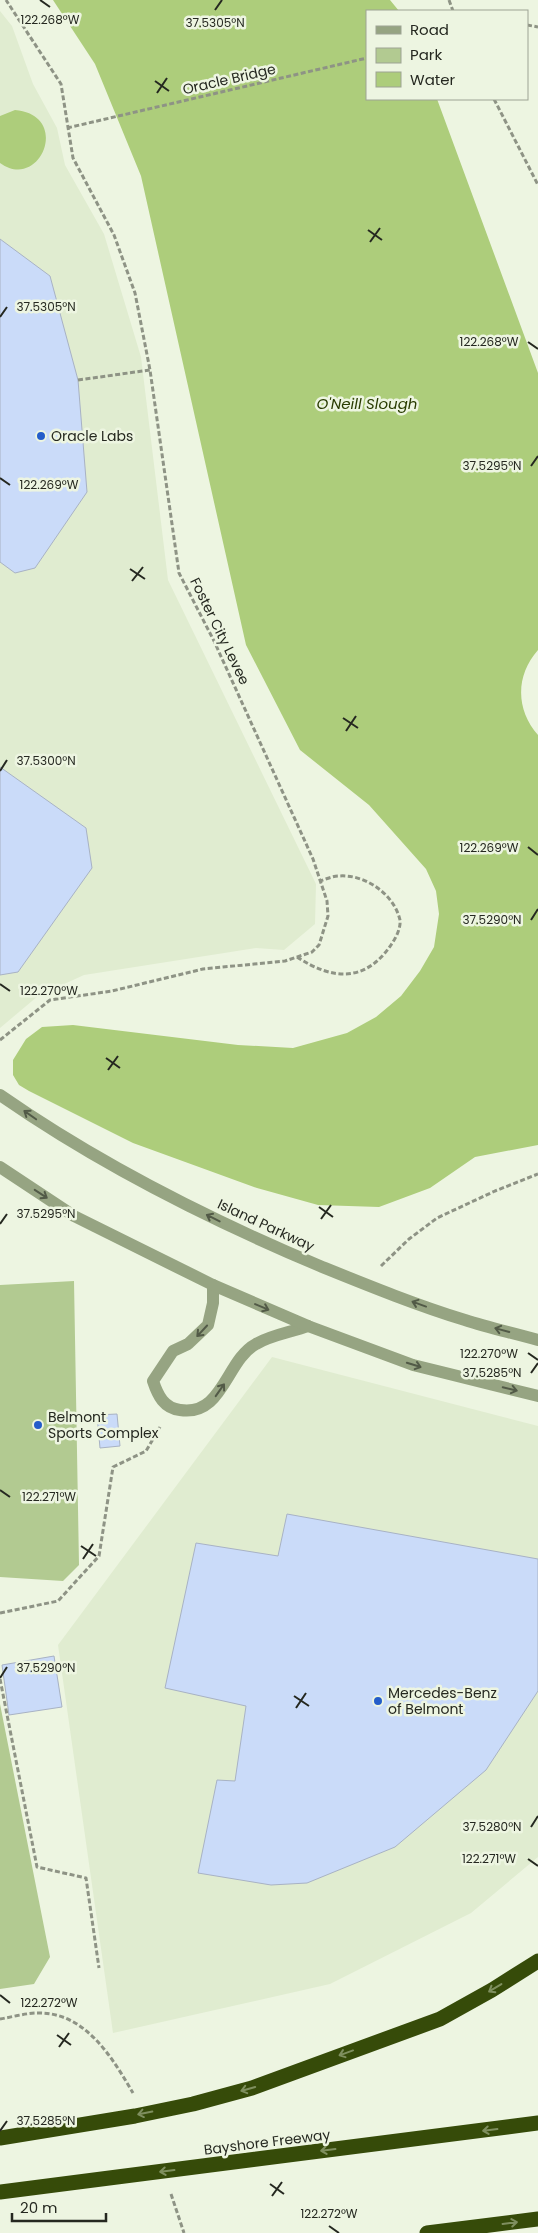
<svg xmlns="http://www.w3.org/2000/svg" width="538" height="2233" viewBox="0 0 538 2233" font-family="Poppins,sans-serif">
<rect width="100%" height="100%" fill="#edf5e1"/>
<path fill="#e0ecd0" d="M 0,11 L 12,26 L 33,84 L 57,128 L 65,165 L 104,234 L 141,357 L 168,580 L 316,884 L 315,924 L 284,950 L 256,948 L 84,975 L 38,996 L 0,1028 Z
M 272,1357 L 538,1426 L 538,1857 L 471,1913 L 330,1984 L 113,2033 L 58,1645 Z"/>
<path fill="#b2ca91" d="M 74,1281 L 79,1565 L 63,1581 L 0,1577 L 0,1285 Z
M 0,1704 L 50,1957 L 34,1984 L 0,1989 Z"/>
<path fill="#adcd7b" d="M 53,0 L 390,0 L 399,11 L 367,11 L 367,99 L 437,99 L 538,373 L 538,650 C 515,676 516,710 538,735 L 538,1145 L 475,1157 L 430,1188 L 379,1207 L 318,1205 L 257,1188 L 133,1143 L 29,1091 L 19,1085 L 13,1075 L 13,1060 L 26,1039 L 42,1027 L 73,1025 L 238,1045 L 293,1048 L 347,1033 L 376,1017 L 401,996 L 420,971 L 434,947 L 439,914 L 436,891 L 426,869 L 369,805 L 300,750 L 246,645 L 141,176 L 95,64 Z
M 15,110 C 72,115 40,192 0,163 L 0,116 Z"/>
<path fill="#cadbf9" stroke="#a8b2c4" d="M 0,239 L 50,276 L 78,380 L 87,492 L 35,568 L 15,573 L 0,562 Z
M 0,767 L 86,828 L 92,868 L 18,972 L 0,975 Z
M 117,1414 L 120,1446 L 100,1448 L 97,1415 Z
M 287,1514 L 538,1559 L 538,1691 L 486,1770 L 395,1847 L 307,1883 L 271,1885 L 198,1873 L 217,1780 L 235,1781 L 246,1706 L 165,1688 L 196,1543 L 278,1556 Z
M 54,1656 L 62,1707 L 9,1715 L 2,1665 Z"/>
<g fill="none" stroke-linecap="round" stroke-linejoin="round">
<path stroke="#8e9385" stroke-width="3" stroke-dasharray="5 2.5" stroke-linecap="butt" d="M 449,0 L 453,11
M 527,25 L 538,27
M 494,99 L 538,185
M 67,128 L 367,58
M 78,380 L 150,370
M 297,957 C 332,980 365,983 391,945 C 395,939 401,929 400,920 C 394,894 365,874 339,876 C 333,876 326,879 320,881
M 0,1040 L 50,1000 L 112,991 L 203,969 L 285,961 L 312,952 L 319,945 L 328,916 L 327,901 L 313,859 L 214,641 L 179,573 L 150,370 L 135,293 L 114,235 L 73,158 L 61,84 L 6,0
M 381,1266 L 409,1239 L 437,1218 L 495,1191 L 538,1174
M 0,1613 L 58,1601 L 99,1556 L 113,1467 L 146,1451 L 160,1427
M 0,1679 L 37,1867 L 86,1878 L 99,1968
M 0,2019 C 12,2017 26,2013 38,2013 C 85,2012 112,2057 133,2093
M 171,2194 L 184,2233"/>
<path stroke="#96a482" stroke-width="12" d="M 213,1285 L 213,1303 L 208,1325 L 188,1344 L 173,1351 L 153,1381 C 158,1396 164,1408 180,1410 C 223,1417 226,1360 256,1344 C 271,1335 292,1332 308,1326"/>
<path stroke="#96a482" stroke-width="12" d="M 0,1095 C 99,1164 208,1219 320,1266 C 367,1285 416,1305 465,1320 C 489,1328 514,1333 538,1340
M 0,1167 L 74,1216 L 213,1285 L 308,1326 L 413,1365 L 538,1396"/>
<path stroke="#364b09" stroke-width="15" d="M 0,2138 L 135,2116 L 193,2104 L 252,2088 L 440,2019 L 492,1990 L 538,1961
M 0,2192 L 538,2123
M 427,2233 L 538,2219"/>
</g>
<defs><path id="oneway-shaft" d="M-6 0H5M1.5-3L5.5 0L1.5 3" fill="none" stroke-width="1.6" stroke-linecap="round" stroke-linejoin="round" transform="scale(1.25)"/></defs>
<g stroke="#525a47">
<use href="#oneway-shaft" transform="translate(30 1115) rotate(-145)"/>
<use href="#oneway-shaft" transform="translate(41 1194) rotate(33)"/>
<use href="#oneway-shaft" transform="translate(213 1218) rotate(-153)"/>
<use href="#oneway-shaft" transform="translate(419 1304) rotate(-160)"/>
<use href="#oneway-shaft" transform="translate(262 1307) rotate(23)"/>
<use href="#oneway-shaft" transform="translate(502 1330) rotate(-165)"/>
<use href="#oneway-shaft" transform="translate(202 1331) rotate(133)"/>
<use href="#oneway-shaft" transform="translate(414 1365) rotate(17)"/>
<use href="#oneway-shaft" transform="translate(510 1389) rotate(14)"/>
<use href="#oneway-shaft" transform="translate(220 1390) rotate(-55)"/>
</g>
<g stroke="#7f8f5f">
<use href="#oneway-shaft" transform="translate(495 1988) rotate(149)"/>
<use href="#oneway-shaft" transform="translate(346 2053) rotate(160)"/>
<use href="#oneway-shaft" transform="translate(248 2089) rotate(164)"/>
<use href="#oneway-shaft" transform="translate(145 2113) rotate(169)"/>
<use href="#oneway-shaft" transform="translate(490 2130) rotate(173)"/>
<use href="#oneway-shaft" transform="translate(328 2150) rotate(173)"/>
<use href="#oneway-shaft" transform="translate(167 2171) rotate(173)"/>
<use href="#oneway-shaft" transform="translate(510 2223) rotate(-7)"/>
</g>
<path fill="none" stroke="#252820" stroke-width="2" d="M 40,0 L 50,7M 215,10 L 222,0M 155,81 L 169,91M 157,93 L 167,78M 368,230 L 382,240M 370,242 L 380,228M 0,317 L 7,307M 528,342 L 538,349M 531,466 L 538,456M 0,478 L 10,485M 130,569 L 145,579M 132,581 L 143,567M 343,718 L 358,728M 346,731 L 356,716M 0,771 L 7,760M 528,847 L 538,855M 531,920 L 538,909M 0,984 L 10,991M 106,1058 L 120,1068M 108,1070 L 118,1056M 319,1207 L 333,1217M 321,1219 L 331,1205M 0,1224 L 7,1214M 528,1353 L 538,1360M 531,1373 L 538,1363M 0,1490 L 10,1497M 81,1546 L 96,1556M 83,1559 L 93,1544M 0,1678 L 7,1667M 294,1696 L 309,1706M 296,1708 L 306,1693M 531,1827 L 538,1816M 528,1859 L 538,1866M 0,1995 L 10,2003M 57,2035 L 71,2045M 59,2047 L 69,2033M 0,2131 L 7,2121M 270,2184 L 284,2194M 272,2196 L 282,2182M 329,2226 L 339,2233"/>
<g fill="#245dca" stroke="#edf5e1" stroke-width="2">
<circle cx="41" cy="436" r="5"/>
<circle cx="38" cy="1425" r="5"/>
<circle cx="378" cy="1701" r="5"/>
</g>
<g text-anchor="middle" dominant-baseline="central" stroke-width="5" stroke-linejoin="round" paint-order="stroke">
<g font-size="14" fill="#252820" stroke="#edf5e1">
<text transform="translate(229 79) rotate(-13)">Oracle Bridge</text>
<text transform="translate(220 631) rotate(64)">Foster City Levee</text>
<text transform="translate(266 1225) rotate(25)">Island Parkway</text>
<text transform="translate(267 2142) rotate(-7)">Bayshore Freeway</text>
</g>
<g font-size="14" fill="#252820" stroke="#edf5e1" text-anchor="start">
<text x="51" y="436">Oracle Labs</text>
<text x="48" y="1417">Belmont<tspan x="48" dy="16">Sports Complex</tspan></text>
<text x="388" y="1693">Mercedes-Benz<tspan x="388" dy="16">of Belmont</tspan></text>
</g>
<g font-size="15" font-style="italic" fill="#293c00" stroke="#edf5e1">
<text x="367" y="403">O'Neill Slough</text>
</g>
</g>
<g font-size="12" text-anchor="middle" fill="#252820" stroke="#edf5e1" stroke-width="5" stroke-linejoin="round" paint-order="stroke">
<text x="50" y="24">122.268°W</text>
<text x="215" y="27">37.5305°N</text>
<text x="46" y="311">37.5305°N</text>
<text x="489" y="346">122.268°W</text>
<text x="492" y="470">37.5295°N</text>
<text x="49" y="489">122.269°W</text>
<text x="46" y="765">37.5300°N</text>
<text x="489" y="852">122.269°W</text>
<text x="492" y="924">37.5290°N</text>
<text x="49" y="995">122.270°W</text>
<text x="46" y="1218">37.5295°N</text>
<text x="489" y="1358">122.270°W</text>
<text x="492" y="1377">37.5285°N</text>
<text x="49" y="1501">122.271°W</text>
<text x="46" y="1672">37.5290°N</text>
<text x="492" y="1831">37.5280°N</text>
<text x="489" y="1863">122.271°W</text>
<text x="49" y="2007">122.272°W</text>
<text x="46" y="2125">37.5285°N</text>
<text x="329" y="2218">122.272°W</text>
</g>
<rect x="366" y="10" width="162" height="90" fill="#edf5e1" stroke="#9da394"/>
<rect x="376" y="26" width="25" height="8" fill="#96a482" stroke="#9da394"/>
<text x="410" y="35" font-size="15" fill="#252820">Road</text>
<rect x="376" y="48" width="25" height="15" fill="#b2ca91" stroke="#9da394"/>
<text x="410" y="60" font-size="15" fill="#252820">Park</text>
<rect x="376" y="72" width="25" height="15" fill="#adcd7b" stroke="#9da394"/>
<text x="410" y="85" font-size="15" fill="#252820">Water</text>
<path d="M12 2213v8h94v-8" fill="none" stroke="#252820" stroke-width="2.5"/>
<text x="20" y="2213" font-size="15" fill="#252820" stroke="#edf5e1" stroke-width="4" paint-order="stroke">20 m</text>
</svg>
